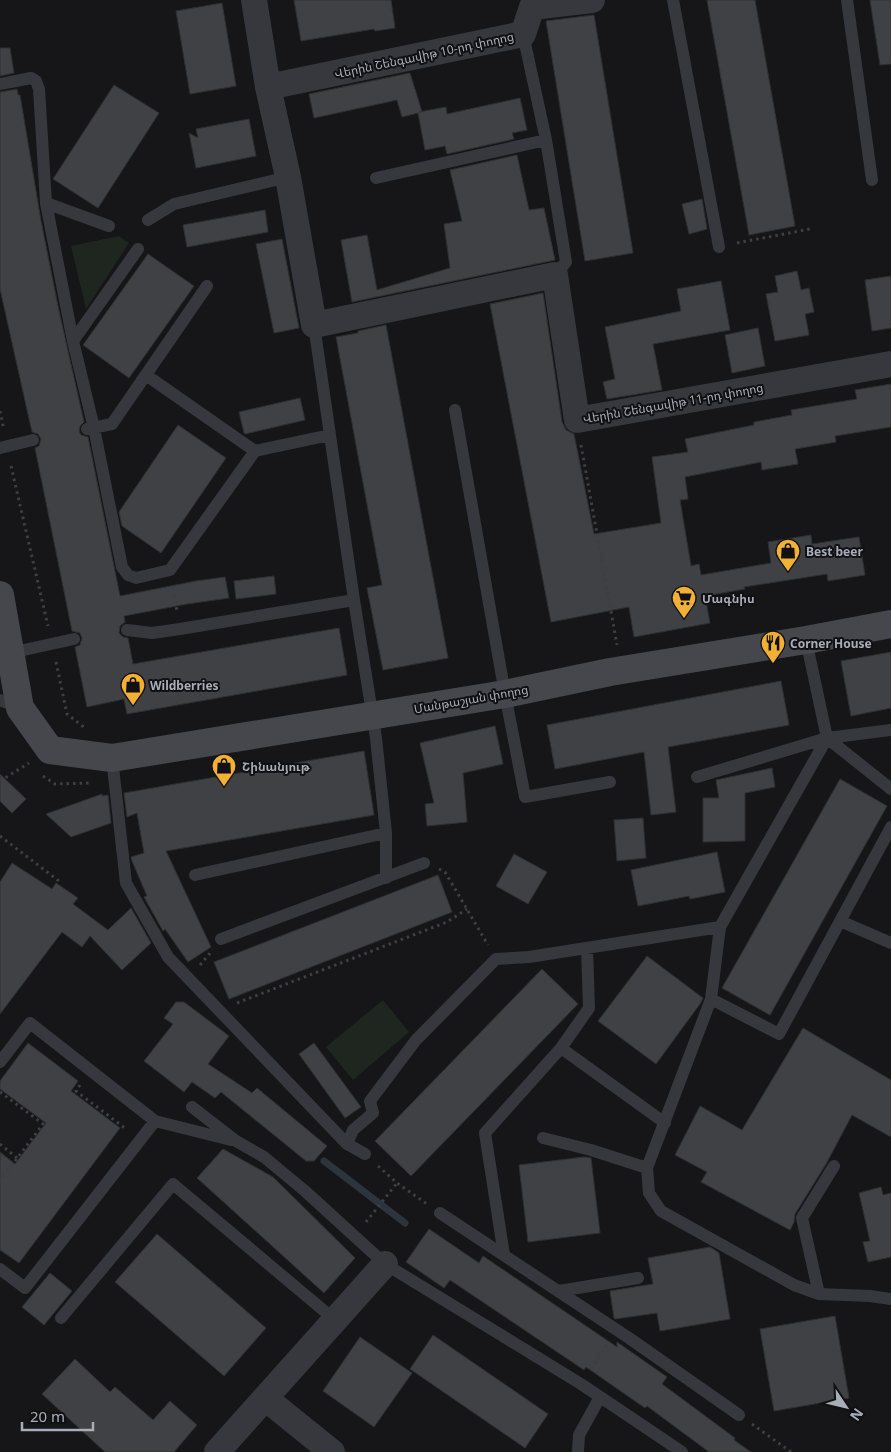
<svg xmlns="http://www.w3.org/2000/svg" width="891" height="1452" viewBox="0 0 891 1452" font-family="'Noto Sans','Noto Sans Armenian',sans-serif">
<rect width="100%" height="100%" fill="#161618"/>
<path fill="#1e261f" d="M 119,236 L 129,243 L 86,309 L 71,246 Z
M 383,1000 L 409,1032 L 353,1080 L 326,1047 Z"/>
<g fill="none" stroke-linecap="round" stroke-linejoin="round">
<path stroke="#2c353c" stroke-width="7" d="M 324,1161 L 405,1223"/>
</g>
<path fill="#404145" stroke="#303034" d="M 294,0 L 391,0 L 395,28 L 375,31 L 374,29 L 301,41 Z
M 707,0 L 755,0 L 795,226 L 749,235 Z
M 870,0 L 891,0 L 891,64 L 880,65 Z
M 222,3 L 236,86 L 190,94 L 176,11 Z
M 594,15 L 633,253 L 585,261 L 546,21 Z
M 0,48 L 10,48 L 14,73 L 0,76 Z
M 410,73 L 422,112 L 419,112 L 446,107 L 447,114 L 520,98 L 527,130 L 512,133 L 514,139 L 447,154 L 445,146 L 425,150 L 418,113 L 402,117 L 397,100 L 314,118 L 309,94 Z
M 114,85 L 159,113 L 98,208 L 53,179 Z
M 17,89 L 18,95 L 20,95 L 41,221 L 59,311 L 84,422 L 80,426 L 79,431 L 81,435 L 88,437 L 120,596 L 196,581 L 225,577 L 229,598 L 187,604 L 124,616 L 125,622 L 120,626 L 119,633 L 123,637 L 128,638 L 133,664 L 339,628 L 347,675 L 127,714 L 124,699 L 87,707 L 75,647 L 80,645 L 82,638 L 80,633 L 72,631 L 35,448 L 39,446 L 41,439 L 38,434 L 32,432 L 0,289 L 0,92 Z
M 249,119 L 256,156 L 196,168 L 189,133 L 198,138 L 196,129 Z
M 517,155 L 529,210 L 544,208 L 555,260 L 352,302 L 341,240 L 367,235 L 377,290 L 450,268 L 444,224 L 462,221 L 450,170 Z
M 702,199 L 707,229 L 689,234 L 682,204 Z
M 265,210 L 268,232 L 187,247 L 183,225 Z
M 282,239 L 299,328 L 274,333 L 256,244 Z
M 148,254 L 194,286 L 129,378 L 83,345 Z
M 797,271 L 801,290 L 809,288 L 814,312 L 805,314 L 809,335 L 775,341 L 766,294 L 778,292 L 775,276 Z
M 891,276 L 891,328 L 872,331 L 865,280 Z
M 721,281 L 730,330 L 653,344 L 662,390 L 607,399 L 603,382 L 615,379 L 605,327 L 681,311 L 677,289 Z
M 543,293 L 562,422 L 566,430 L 574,434 L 594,534 L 661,523 L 652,457 L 688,452 L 685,439 L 754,425 L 754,422 L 792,415 L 791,410 L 857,399 L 855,390 L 891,384 L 891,427 L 835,436 L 836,442 L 795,449 L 798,464 L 762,470 L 761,462 L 685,477 L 688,499 L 680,500 L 691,566 L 699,564 L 701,575 L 771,563 L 768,542 L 811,535 L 812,544 L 859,537 L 865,575 L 828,581 L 827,574 L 744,587 L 745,589 L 705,596 L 710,623 L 634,637 L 629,607 L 551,622 L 490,304 Z
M 386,325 L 448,658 L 383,670 L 367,588 L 382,585 L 336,337 L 358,333 L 358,331 Z
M 758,328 L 765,366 L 732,373 L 725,335 Z
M 300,398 L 305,420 L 245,434 L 244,433 L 239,412 Z
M 178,425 L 226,458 L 161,553 L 122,526 L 119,512 Z
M 274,576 L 276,594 L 236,599 L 234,581 Z
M 891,652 L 891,708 L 851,716 L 841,661 Z
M 781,681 L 789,725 L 668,747 L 676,812 L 651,815 L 644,752 L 555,769 L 547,725 Z
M 495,726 L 503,764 L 463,773 L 467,822 L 427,826 L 425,804 L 434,803 L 420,743 Z
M 364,751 L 374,815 L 166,851 L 211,947 L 188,962 L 165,929 L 163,931 L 144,897 L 147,896 L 132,861 L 131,857 L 144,853 L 137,813 L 127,817 L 124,793 Z
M 772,768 L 775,787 L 745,793 L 745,841 L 703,842 L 703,798 L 719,798 L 716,780 Z
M 0,774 L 26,799 L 12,813 L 0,801 Z
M 840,779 L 887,806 L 770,1015 L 722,988 Z
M 102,794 L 102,796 L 108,795 L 111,823 L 71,837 L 46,814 Z
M 643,818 L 646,858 L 617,861 L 614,820 Z
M 717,852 L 725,892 L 690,899 L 689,896 L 638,906 L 631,870 Z
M 514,854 L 547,872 L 528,904 L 496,886 Z
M 12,863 L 52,889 L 56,883 L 78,898 L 73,904 L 108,930 L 131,908 L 151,943 L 122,970 L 90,936 L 82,947 L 62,932 L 0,1014 L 0,882 Z
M 438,875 L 452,912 L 229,999 L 214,962 Z
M 647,956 L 703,998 L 700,1004 L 656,1064 L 598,1021 Z
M 542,969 L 578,1004 L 411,1176 L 375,1141 Z
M 176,1002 L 184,1002 L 229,1036 L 208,1064 L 252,1093 L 257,1088 L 327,1146 L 314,1161 L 306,1161 L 221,1092 L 215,1098 L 192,1082 L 184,1092 L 144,1061 L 173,1024 L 164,1018 Z
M 803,1028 L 891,1080 L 891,1137 L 852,1115 L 826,1164 L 795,1214 L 794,1222 L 790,1230 L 701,1182 L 707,1172 L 675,1155 L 700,1106 L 742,1130 Z
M 28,1043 L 78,1081 L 71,1091 L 120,1128 L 19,1263 L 0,1250 L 0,1152 L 15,1164 L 46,1123 L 0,1089 L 0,1081 Z
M 314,1043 L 361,1107 L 345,1118 L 299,1054 Z
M 223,1149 L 273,1177 L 355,1258 L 324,1293 L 197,1178 Z
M 584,1157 L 591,1158 L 600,1233 L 528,1242 L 519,1165 Z
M 881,1187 L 883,1195 L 891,1193 L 891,1257 L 868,1262 L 863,1242 L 870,1241 L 859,1193 Z
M 429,1229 L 479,1263 L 483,1256 L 617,1347 L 617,1342 L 667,1377 L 662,1384 L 735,1438 L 734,1440 L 751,1452 L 709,1452 L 647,1406 L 645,1408 L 586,1367 L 584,1370 L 450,1280 L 444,1288 L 406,1262 Z
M 157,1234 L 266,1328 L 224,1376 L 115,1282 Z
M 710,1247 L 719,1253 L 730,1319 L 660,1331 L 657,1313 L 615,1319 L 614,1318 L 610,1291 L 653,1284 L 648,1258 Z
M 50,1273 L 72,1291 L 44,1325 L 22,1307 Z
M 835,1316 L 849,1398 L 774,1411 L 760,1329 Z
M 433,1335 L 548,1414 L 525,1448 L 410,1369 Z
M 360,1337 L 412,1373 L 374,1427 L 323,1391 Z
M 75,1359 L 110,1392 L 115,1387 L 153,1420 L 170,1401 L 197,1425 L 174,1452 L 105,1452 L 42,1394 Z"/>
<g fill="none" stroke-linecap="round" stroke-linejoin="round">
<path stroke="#3d3f44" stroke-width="3" stroke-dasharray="2.5 4" stroke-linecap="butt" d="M 737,243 L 810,229
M 0,411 L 4,430
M 581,445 L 617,645
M 11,466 L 48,626
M 173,588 L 177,611
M 56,662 L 67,714 L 85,728
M 43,776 L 55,784 L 91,783
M 0,781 L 29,763
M 0,836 L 59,881
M 439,869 L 445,872 L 488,945
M 200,965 L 211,952
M 237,1003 L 447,922 L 467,909
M 80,1085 L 76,1091 L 126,1129 L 125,1130
M 0,1092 L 43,1124 L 0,1181
M 0,1144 L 17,1158
M 378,1166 L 397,1183 L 427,1204
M 366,1222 L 397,1183
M 591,1369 L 607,1345
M 752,1424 L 791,1452"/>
<path stroke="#37383d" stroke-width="12" d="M 673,0 L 719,247
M 847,0 L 872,180
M 523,34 L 546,140 L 566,262 L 555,275
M 0,84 L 31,78 L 36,81 L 39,89 L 46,203 L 73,341 L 94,428 L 122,567 L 128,575 L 136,578 L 170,570 L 255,451
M 376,178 L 546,140
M 46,203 L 109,226
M 148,220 L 174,204 L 288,177
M 314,325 L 354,600 L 376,738 L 386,833 L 386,878
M 73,341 L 138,249
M 146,375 L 255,451 L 330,435
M 455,410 L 505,694 L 525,797 L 610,782
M 87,429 L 112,424 L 207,286
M 0,448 L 33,440
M 127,630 L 152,633 L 180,629 L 354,600
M 806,640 L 827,738 L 720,927 L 711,999 L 647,1168 L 649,1193 L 661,1211 L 794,1285 L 819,1294 L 870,1296 L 891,1299
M 10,653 L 74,639
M 0,700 L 20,708
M 827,738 L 891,789
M 112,758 L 126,883 L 168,957 L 347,1144 L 365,1154
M 697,777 L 827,738 L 891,730
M 195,875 L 386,833
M 840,921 L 891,943
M 221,939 L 424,863
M 711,999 L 779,1034 L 891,827
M 561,1048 L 665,1123
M 0,1062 L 30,1023 L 155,1121 L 231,1140
M 192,1107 L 236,1141 L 264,1157 L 305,1191 L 385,1264 L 581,1384 L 682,1452
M 543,1138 L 591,1150 L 647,1168
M 347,1144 L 353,1130 L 373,1113 L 370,1101 L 416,1040 L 496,959 L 529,957 L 720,927
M 440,1213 L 629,1338 L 739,1415
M 504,1255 L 485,1133 L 561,1048 L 589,1008 L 587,948
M 0,1269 L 25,1288 L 155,1121
M 559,1291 L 638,1278
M 819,1294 L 802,1218 L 834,1166
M 61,1318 L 173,1184 L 335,1320
M 578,1452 L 579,1435 L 600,1397"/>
<path stroke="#37383d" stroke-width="26" d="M 254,0 L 268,87 L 288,177 L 314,325 L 555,275 L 577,420 L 891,364
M 268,87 L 523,34 L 532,7 L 592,0
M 265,1398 L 332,1452
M 217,1452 L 385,1264"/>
<path stroke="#45474d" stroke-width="28" d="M 0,595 L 20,708 L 50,750 L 112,758 L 505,694 L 610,672 L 806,640 L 891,624"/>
</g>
<defs>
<symbol id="shop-pin" viewBox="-11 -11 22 30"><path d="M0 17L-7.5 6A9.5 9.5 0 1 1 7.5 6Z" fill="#f2b134" stroke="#111113"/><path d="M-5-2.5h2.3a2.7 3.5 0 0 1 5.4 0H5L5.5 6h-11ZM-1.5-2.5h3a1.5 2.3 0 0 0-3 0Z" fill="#111"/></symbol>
<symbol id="supermarket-pin" viewBox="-11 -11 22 30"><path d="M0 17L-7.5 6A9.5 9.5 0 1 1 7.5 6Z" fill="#f2b134" stroke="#111113"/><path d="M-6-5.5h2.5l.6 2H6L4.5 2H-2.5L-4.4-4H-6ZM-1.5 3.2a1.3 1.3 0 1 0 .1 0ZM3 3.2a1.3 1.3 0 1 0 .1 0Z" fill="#111"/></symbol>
<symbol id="restaurant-pin" viewBox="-11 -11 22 30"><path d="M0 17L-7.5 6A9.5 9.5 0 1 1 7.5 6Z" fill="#f2b134" stroke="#111113"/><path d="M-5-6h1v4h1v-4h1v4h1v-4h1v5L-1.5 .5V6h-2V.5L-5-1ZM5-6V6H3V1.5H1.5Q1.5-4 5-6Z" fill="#111"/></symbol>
</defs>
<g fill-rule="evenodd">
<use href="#shop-pin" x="774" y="537" width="28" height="38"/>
<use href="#supermarket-pin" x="670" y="584" width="28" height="38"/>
<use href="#restaurant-pin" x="759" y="629" width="28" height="38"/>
<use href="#shop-pin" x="119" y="671" width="28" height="38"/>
<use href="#shop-pin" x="210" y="752" width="28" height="38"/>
</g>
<g text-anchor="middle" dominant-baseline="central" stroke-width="4" stroke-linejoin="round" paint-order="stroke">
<g font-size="12" fill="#a8adb8" stroke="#111113">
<text transform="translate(424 55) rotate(-12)">Վերին Շենգավիթ 10-րդ փողոց</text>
<text transform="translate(673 403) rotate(-10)">Վերին Շենգավիթ 11-րդ փողոց</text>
<text transform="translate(471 699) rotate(-10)">Մանթաշյան փողոց</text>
</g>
<g font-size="12" font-weight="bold" fill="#a8adb8" stroke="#111113" text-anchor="start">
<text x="806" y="551">Best beer</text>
<text x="702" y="598">Մագնիս</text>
<text x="790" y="643">Corner House</text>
<text x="150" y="685">Wildberries</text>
<text x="242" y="766">Շինանյութ</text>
</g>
</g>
<g transform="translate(846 1407) rotate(125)" stroke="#111113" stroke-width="4" paint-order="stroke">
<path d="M0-4L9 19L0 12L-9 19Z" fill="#a8adb8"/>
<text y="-8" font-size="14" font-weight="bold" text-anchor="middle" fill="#a8adb8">N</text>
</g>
<path d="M22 1422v8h71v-8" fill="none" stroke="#a8adb8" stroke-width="2.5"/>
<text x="30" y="1422" font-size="15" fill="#a8adb8" stroke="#111113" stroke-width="4" paint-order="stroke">20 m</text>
</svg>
